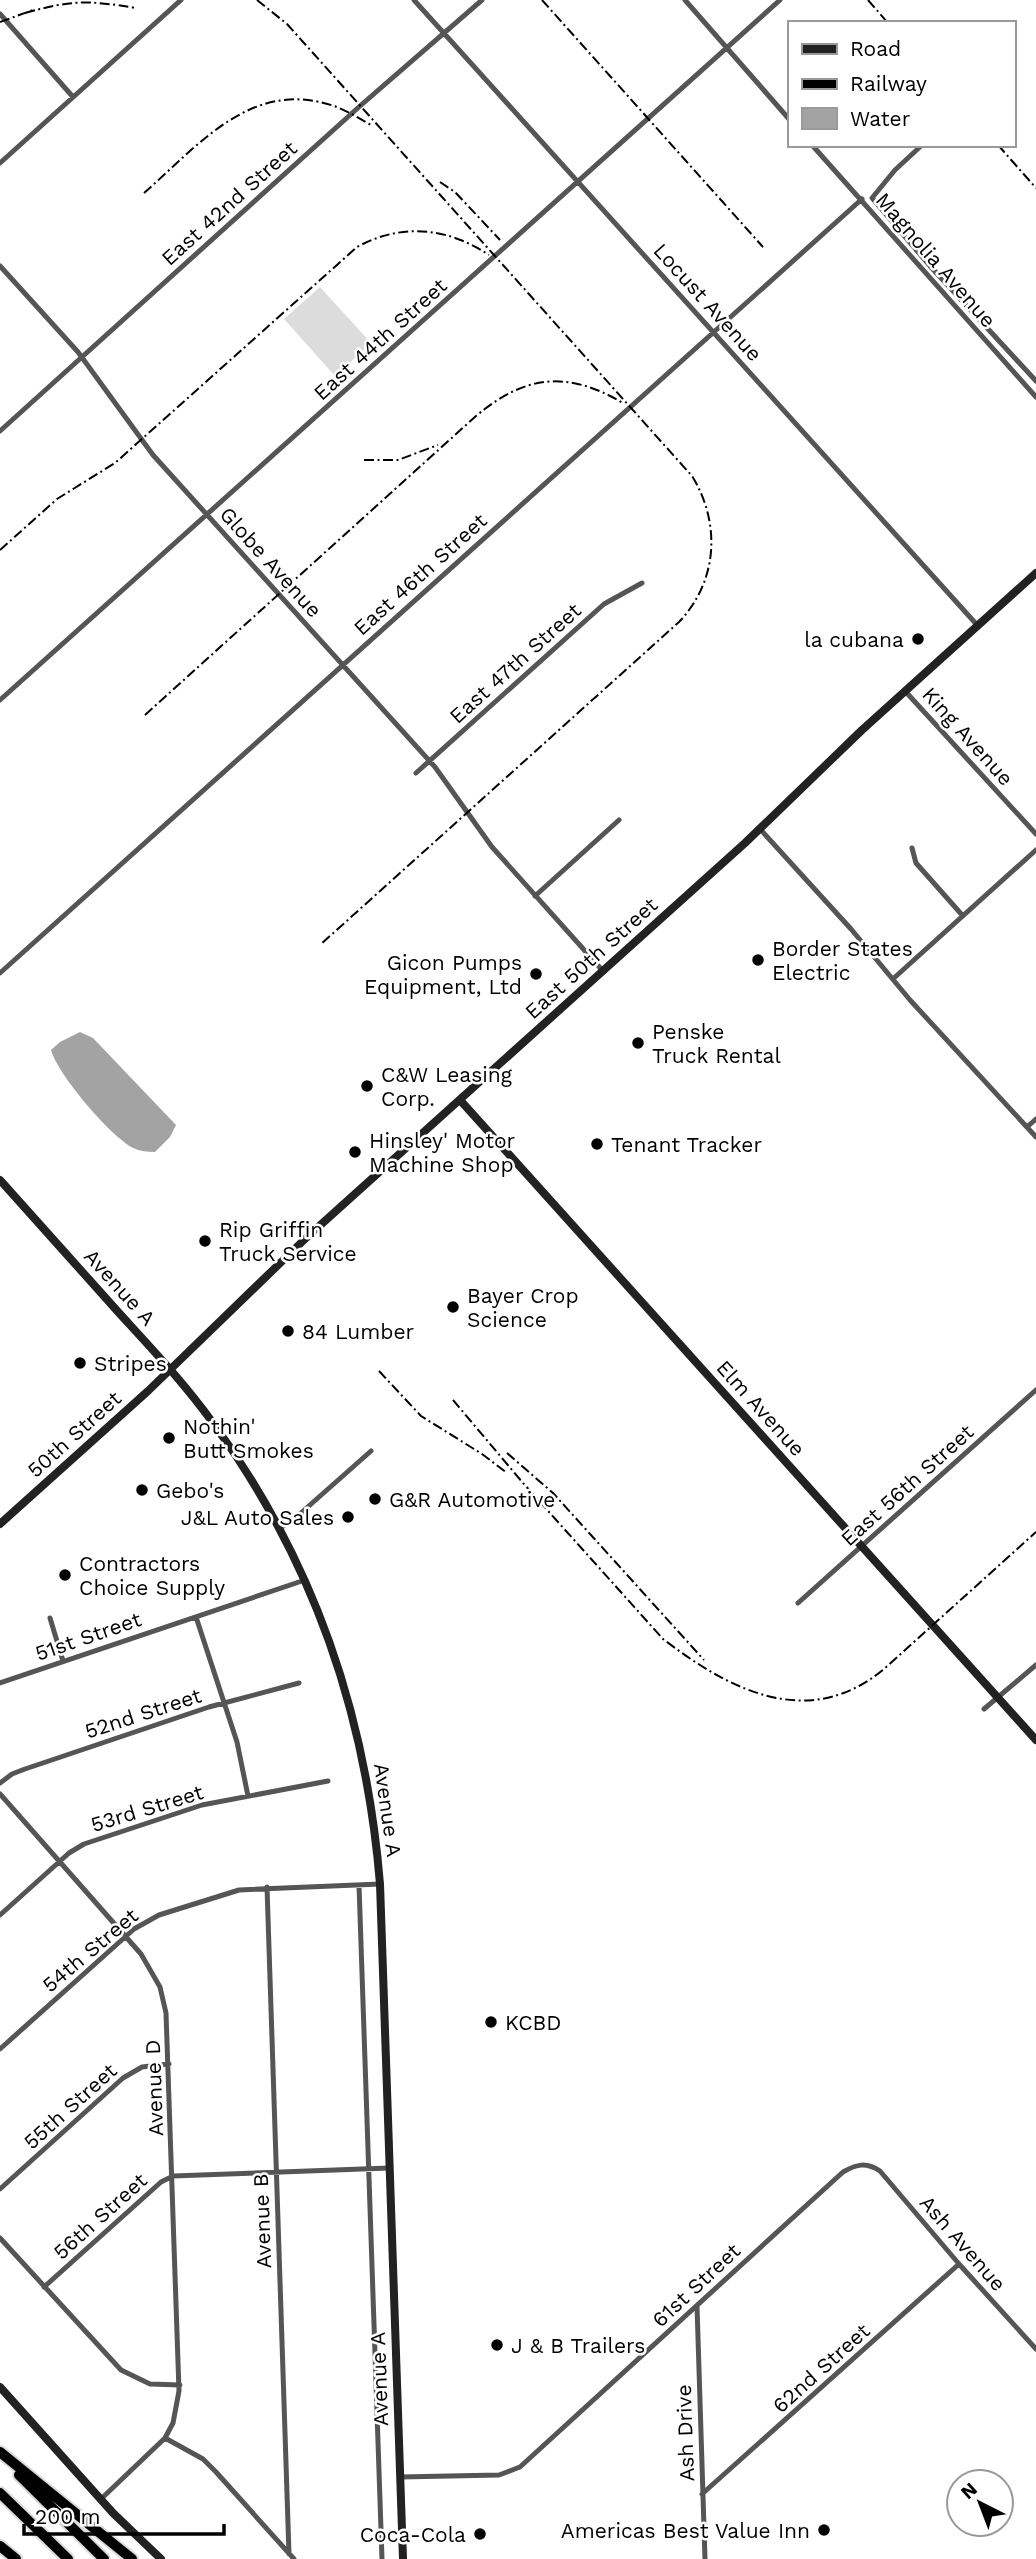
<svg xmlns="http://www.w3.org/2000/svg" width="1036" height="2559" viewBox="0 0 1036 2559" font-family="'Work Sans',sans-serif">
<rect width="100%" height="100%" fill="#fff"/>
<path fill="#dcdcdc" d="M 320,287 L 371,343 L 335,376 L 284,319 Z"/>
<path fill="#a3a3a3" d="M 80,1032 L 93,1038 L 176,1125 L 170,1137 L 155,1152 C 147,1152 140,1151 133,1148 C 110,1136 58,1075 51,1050 L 60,1042 Z"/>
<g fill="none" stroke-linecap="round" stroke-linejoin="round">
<defs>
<path id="highway" d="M 0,2452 L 132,2559
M 19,2475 L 104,2559
M 0,2493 L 68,2559
M 0,2546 L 16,2559"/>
</defs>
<use href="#highway" stroke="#dbdbdb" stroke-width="14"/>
<path stroke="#555" stroke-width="5" d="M 414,0 L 978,626
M 685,0 L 789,119
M 0,14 L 73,97
M 812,145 L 1036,397
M 922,145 L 895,170 L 872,198 L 930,266 L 1036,381
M 0,163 L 181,0
M 0,266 L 78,352 L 153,455 L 435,767 L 492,847 L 603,971
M 0,431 L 360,106 L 482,0
M 905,691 L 1036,834
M 0,700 L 780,0
M 416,773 L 604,604 L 642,583
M 760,829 L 851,929 L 910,1000 L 1036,1137
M 912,848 L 916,863 L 963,916
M 535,896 L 619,820
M 0,973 L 862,199
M 894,978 L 1036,850
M 1027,1127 L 1036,1119
M 280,1528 L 293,1520 L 371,1451
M 798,1603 L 1036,1390
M 196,1617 L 237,1742 L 248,1796
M 50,1618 L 63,1661
M 0,1683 L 305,1580
M 984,1709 L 1036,1665
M 0,1783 L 12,1774 L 25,1769 L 209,1707 L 299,1683
M 0,1794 L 141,1954 L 160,1987 L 166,2013 L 179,2391 L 173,2423 L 165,2438 L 101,2499
M 359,1885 L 382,2559
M 267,1887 L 289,2554
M 0,1915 L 69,1853 L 84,1844 L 202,1805 L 328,1781
M 0,2049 L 134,1929 L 159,1915 L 239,1890 L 380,1884
M 0,2189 L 123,2078 L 142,2067 L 169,2064
M 0,2238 L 121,2370 L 150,2384 L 180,2385
M 44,2287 L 161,2182 L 173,2176 L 389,2168
M 697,2306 L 705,2559
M 165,2438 L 203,2459 L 216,2472 L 294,2559
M 400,2477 L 499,2475 L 520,2467 L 843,2172 C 857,2164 866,2162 880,2171 L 959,2264 L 1036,2349
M 702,2494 L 959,2264"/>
<path stroke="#222" stroke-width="8" d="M 460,1100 L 1036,1740
M 0,1180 C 40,1225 80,1269 120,1314 C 152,1349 185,1384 213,1423 C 314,1561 366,1714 380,1884 L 403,2559
M 0,1524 L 148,1391 L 306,1238 L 745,843 L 862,730 L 1036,573
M 0,2387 L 113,2513 L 161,2559"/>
<use href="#highway" stroke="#000" stroke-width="10"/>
<path stroke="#000" stroke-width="2" stroke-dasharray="10 3.5 2 3.5" stroke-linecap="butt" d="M 257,0 L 287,24 L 692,476 C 721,523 718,581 679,622 L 320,945
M 542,0 L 763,247
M 868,0 L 888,23
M 25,13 C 72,0 87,0 136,8
M 0,22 L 33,10
M 998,145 L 1036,188
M 440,182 L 455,192 L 500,240
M 144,193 C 200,144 252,78 334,106 C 348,111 360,119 373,126
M 364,460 L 398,460 L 438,445
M 0,550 L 57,499 L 115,463 L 357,247 C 401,223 447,227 489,255
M 145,715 L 476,416 C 525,375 567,370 623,403
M 379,1371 L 421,1416 L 482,1454 L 507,1473
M 453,1400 L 523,1483 L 663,1639 C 731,1691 809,1731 884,1669 L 1036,1532
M 507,1453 L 553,1493 L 704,1660"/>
</g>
<g fill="#000" stroke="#fff" stroke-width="2.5">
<circle cx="918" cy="639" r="7"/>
<circle cx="758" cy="960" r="7"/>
<circle cx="536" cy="974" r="7"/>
<circle cx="638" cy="1043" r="7"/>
<circle cx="367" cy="1086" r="7"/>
<circle cx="597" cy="1144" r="7"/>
<circle cx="355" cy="1152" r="7"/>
<circle cx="205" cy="1241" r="7"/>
<circle cx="453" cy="1307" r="7"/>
<circle cx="288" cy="1331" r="7"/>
<circle cx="80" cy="1363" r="7"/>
<circle cx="169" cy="1438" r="7"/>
<circle cx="142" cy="1490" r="7"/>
<circle cx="375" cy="1499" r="7"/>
<circle cx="348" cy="1517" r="7"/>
<circle cx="65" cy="1575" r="7"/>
<circle cx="491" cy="2022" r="7"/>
<circle cx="497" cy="2345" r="7"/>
<circle cx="824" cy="2530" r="7"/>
<circle cx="480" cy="2534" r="7"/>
</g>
<g text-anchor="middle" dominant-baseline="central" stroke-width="5" stroke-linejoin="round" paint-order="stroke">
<g font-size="21" fill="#000" stroke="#fff">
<text transform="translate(229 203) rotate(-42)">East 42nd Street</text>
<text transform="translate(936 260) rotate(49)">Magnolia Avenue</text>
<text transform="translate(708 302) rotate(48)">Locust Avenue</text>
<text transform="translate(380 339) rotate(-42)">East 44th Street</text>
<text transform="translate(271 562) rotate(48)">Globe Avenue</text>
<text transform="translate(420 574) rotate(-42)">East 46th Street</text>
<text transform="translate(515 663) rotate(-42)">East 47th Street</text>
<text transform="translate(968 736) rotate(48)">King Avenue</text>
<text transform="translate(591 958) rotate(-42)">East 50th Street</text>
<text transform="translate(120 1287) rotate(48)">Avenue A</text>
<text transform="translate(761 1408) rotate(48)">Elm Avenue</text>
<text transform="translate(74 1434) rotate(-42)">50th Street</text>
<text transform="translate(907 1485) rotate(-42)">East 56th Street</text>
<text transform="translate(88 1636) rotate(-19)">51st Street</text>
<text transform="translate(143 1713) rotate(-18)">52nd Street</text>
<text transform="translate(147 1808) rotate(-17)">53rd Street</text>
<text transform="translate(388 1810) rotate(82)">Avenue A</text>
<text transform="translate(90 1950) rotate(-40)">54th Street</text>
<text transform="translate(154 2088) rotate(-92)">Avenue D</text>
<text transform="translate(70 2106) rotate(-42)">55th Street</text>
<text transform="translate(100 2216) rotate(-42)">56th Street</text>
<text transform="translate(262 2221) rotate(-92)">Avenue B</text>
<text transform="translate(963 2243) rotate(49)">Ash Avenue</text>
<text transform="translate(696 2285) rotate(-43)">61st Street</text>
<text transform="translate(821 2368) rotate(-42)">62nd Street</text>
<text transform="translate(379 2379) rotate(-92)">Avenue A</text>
<text transform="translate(685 2433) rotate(-92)">Ash Drive</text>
</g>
<g font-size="21" fill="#000" stroke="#fff" text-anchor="start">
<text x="904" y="639" text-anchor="end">la cubana</text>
<text x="772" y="948">Border States<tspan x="772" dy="24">Electric</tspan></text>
<text x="522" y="962" text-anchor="end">Gicon Pumps<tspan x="522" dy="24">Equipment, Ltd</tspan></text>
<text x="652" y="1031">Penske<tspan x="652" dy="24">Truck Rental</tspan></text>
<text x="381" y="1074">C&amp;W Leasing<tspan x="381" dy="24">Corp.</tspan></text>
<text x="369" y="1140">Hinsley' Motor<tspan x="369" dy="24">Machine Shop</tspan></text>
<text x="611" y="1144">Tenant Tracker</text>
<text x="219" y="1229">Rip Griffin<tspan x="219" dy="24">Truck Service</tspan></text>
<text x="467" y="1295">Bayer Crop<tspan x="467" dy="24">Science</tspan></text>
<text x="302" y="1331">84 Lumber</text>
<text x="94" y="1363">Stripes</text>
<text x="183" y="1426">Nothin'<tspan x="183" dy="24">Butt Smokes</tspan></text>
<text x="156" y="1490">Gebo's</text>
<text x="389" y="1499">G&amp;R Automotive</text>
<text x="334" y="1517" text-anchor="end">J&amp;L Auto Sales</text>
<text x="79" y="1563">Contractors<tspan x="79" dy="24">Choice Supply</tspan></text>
<text x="505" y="2022">KCBD</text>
<text x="511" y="2345">J &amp; B Trailers</text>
<text x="810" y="2530" text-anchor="end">Americas Best Value Inn</text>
<text x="466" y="2534" text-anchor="end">Coca-Cola</text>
</g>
</g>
<rect x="788" y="21" width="228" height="126" fill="#ffffff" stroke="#999999" stroke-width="2"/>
<rect x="802" y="44" width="35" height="10" fill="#222222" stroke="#999999" stroke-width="2"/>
<text x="850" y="56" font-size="21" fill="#000000">Road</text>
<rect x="802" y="79" width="35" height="10" fill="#000000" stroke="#999999" stroke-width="2"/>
<text x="850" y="91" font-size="21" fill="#000000">Railway</text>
<rect x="802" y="108" width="35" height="21" fill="#a3a3a3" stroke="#999999" stroke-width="2"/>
<text x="850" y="126" font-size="21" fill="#000000">Water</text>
<g transform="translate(980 2503) rotate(318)"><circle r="33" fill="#ffffff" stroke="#999999" stroke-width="2"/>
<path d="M0-5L12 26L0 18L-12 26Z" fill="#000000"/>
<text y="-10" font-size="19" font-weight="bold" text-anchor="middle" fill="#000000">N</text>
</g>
<path d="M24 2524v10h200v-10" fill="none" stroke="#000000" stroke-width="3.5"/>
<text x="35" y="2524" font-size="21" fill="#000000" stroke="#ffffff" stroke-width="5" paint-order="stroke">200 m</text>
</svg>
